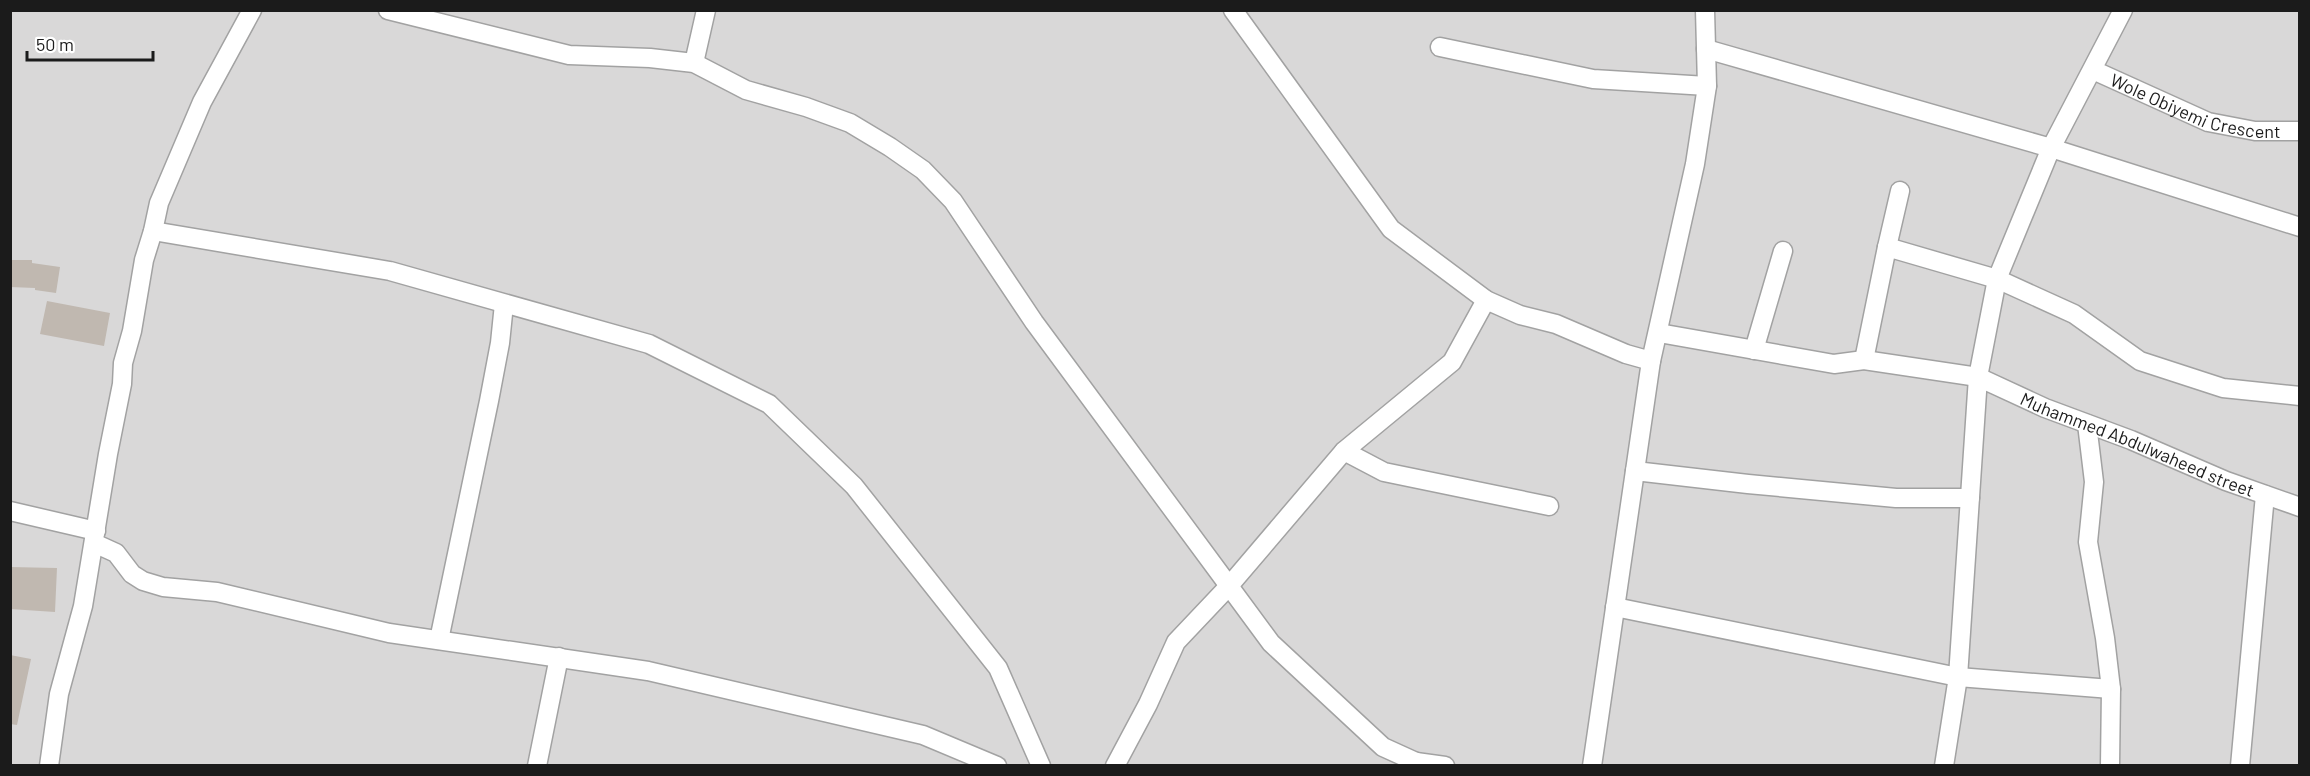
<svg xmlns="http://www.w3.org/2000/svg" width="2310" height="776" viewBox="0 0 2310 776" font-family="Barlow,sans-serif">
<rect width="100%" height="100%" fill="#ece9e0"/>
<path fill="#d9d8d8" d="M 11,11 L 2299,11 L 2299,765 L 11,765 Z"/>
<path fill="#c0b8b0" d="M 10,260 L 32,260 L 32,263 L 60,267 L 56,293 L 35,290 L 35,288 L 10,287 Z
M 47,301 L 110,313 L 104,346 L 40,334 Z
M 10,567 L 57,568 L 55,612 L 10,609 Z
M 10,655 L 31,659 L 17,725 L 10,724 Z"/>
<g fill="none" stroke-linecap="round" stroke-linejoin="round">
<defs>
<g id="minor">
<path d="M 388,10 L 569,55 L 650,58 L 694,63 L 746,90 L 806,107 L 850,123 L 890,147 L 923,170 L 953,201 L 1034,322 L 1229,586 L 1344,451 L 1452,362 L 1486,300"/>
<path d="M 1233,10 L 1391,229 L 1486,300 L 1520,315 L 1556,324 L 1626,354 L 1651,361 L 1592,766"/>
<path d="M 1440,47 L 1593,79 L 1707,86"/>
<path d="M 1706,49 L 2051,148 L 2300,227"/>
<path d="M 694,63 L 706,10"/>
<path id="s1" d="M 2093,70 L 2208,122 L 2255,131 L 2300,131"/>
<path d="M 153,231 L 390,271 L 649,344 L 769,404 L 854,486 L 998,668 L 1041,766"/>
<path d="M 1887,247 L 1997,279 L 2074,314 L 2140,361 L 2223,388 L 2300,396"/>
<path d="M 1659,333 L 1834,364 L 1864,360 L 1978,377 L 1997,279 L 2051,148 L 2123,10"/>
<path d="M 1754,350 L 1783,251"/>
<path d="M 1864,360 L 1887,247 L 1900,191"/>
<path d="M 1651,361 L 1695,164 L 1707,86 L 1705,10"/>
<path d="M 2087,424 L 2094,482 L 2088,542 L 2105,638 L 2111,689 L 2110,766"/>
<path d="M 1344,451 L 1384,472 L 1549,506"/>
<path d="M 1635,471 L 1748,484 L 1896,498 L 1970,498"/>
<path d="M 10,511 L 96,531"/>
<path d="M 94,543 L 116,553 L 132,574 L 143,581 L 163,587 L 217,592 L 389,633 L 648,671 L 923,735 L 997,766"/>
<path d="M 1615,607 L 1958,677 L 2111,689"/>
<path d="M 439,640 L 489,401 L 500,343 L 504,304"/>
<path d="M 49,766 L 59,694 L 83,606 L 108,454 L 122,384 L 123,363 L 132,331 L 144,260 L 153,231 L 159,203 L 202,102 L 252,10"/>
<path d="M 537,766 L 559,657"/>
<path d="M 1115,766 L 1148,704 L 1176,642 L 1229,586 L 1271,643 L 1383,747 L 1416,762"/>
<path d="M 1412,766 L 1416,762 L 1445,766"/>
<path id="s2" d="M 1944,766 L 1958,677 L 1978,377 L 2045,408 L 2131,440 L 2226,481 L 2300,507"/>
<path d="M 2240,766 L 2265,495"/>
</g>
</defs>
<use href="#minor" stroke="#a2a2a2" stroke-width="21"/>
<use href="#minor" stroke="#fff" stroke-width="18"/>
</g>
<g text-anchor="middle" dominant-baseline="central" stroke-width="5" stroke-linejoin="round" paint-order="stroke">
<g font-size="18" fill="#1b1b1b" stroke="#fff">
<text stroke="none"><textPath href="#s1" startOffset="110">Wole Obiyemi Crescent</textPath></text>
<text stroke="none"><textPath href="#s2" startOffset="564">Muhammed Abdulwaheed street</textPath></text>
</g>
</g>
<rect width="2310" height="776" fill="none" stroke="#1b1b1b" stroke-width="24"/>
<path d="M27 51v9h126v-9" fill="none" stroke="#1b1b1b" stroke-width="3"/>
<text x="36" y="51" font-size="18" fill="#1b1b1b" stroke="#ffffff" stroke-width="4.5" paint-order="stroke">50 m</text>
</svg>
